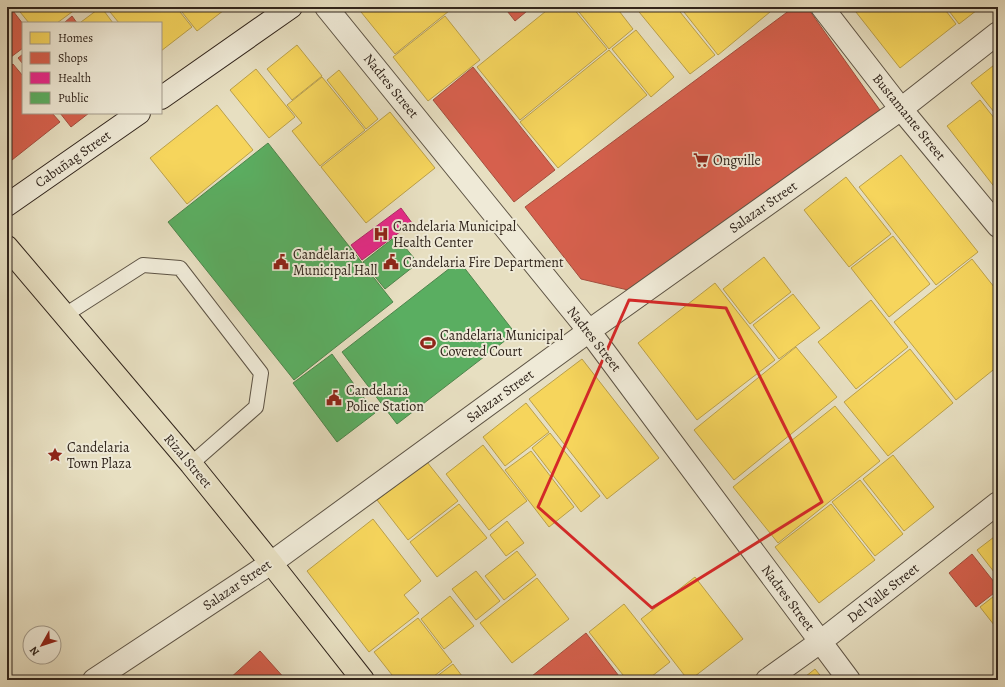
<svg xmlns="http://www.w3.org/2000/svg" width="1005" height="687" viewBox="0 0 1005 687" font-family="Alegreya,serif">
<rect width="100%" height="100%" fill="#e7dfc1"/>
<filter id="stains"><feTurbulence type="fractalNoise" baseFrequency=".005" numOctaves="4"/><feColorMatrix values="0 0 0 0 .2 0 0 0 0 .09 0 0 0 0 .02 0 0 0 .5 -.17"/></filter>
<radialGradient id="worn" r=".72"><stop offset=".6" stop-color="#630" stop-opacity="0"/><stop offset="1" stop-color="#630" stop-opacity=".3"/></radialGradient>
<path fill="#f6d55c" stroke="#bba049" d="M 16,7 L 74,7 L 76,9 L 57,23 L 29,23 Z
M 101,7 L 113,23 L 81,23 L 81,22 Z
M 106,7 L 176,7 L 192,27 L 161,51 L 161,23 L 119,23 Z
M 178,7 L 228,7 L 197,31 Z
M 357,7 L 454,7 L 395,54 Z
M 551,7 L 572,7 L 607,49 L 520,120 L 477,67 Z
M 575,7 L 616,7 L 633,29 L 609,49 Z
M 635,7 L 676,7 L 715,55 L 690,74 Z
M 680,7 L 776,7 L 718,55 Z
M 852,7 L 943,7 L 956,24 L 900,68 Z
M 946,7 L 981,7 L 959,24 Z
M 445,16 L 480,60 L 428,101 L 393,57 Z
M 636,30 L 674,77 L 651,97 L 612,49 Z
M 297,45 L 322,76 L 292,100 L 267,69 Z
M 609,50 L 647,95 L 558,168 L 520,122 Z
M 998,62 L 998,117 L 971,83 Z
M 256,69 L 295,117 L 269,138 L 230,90 Z
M 339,70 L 378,119 L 366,129 L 327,80 Z
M 322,77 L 365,130 L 320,166 L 292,131 L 302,123 L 287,105 Z
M 980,100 L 998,123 L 998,188 L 996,189 L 947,126 Z
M 217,105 L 253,150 L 187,204 L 150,158 Z
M 390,112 L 435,168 L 366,223 L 321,167 Z
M 901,155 L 978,252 L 936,285 L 859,187 Z
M 846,177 L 891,234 L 849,267 L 804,210 Z
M 893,236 L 930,284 L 889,317 L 851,268 Z
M 764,257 L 791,292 L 750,324 L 723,289 Z
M 972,259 L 998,292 L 998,366 L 956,400 L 894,322 Z
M 715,283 L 775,360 L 697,420 L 638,343 Z
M 793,294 L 820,328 L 779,359 L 753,325 Z
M 871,300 L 908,347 L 856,389 L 818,342 Z
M 796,347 L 837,397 L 734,480 L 694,430 Z
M 910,349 L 953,403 L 888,456 L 844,402 Z
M 582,359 L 659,458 L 607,499 L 529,399 Z
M 526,403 L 549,432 L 505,466 L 483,437 Z
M 835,406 L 880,461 L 778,543 L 733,487 Z
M 550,433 L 600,496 L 581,512 L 532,448 Z
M 483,445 L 527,501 L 489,530 L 446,474 Z
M 531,451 L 574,507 L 549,527 L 505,470 Z
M 893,455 L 934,507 L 904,531 L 863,479 Z
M 427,462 L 458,501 L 408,540 L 377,500 Z
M 860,480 L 903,534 L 875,556 L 832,502 Z
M 459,504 L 487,538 L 437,577 L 410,542 Z
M 831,504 L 875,560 L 819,603 L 775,547 Z
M 373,519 L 421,581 L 404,595 L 419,613 L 369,652 L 307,571 Z
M 507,521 L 524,543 L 506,556 L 490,535 Z
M 998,534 L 998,577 L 977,550 Z
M 517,551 L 536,575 L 504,600 L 485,576 Z
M 476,571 L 500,601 L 476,620 L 452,589 Z
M 695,577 L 743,639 L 690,680 L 688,680 L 641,619 Z
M 537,578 L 569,619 L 512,663 L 480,623 Z
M 998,593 L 998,630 L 980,607 Z
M 450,596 L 474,626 L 444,649 L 421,619 Z
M 624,604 L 670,662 L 647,680 L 627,680 L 589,632 Z
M 418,618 L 452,662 L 429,680 L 396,680 L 374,652 Z
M 453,664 L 465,680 L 432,680 Z
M 815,669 L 824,680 L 801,680 Z"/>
<path fill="#d6604d" stroke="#a44e3e" d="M 7,7 L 10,7 L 23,24 L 23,48 L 7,60 Z
M 504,7 L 532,7 L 515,21 Z
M 794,7 L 807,7 L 882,113 L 628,290 L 581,279 L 525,207 Z
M 72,16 L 77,23 L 64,23 Z
M 23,54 L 23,64 L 18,58 Z
M 13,64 L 23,76 L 23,113 L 52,113 L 60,122 L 12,160 L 7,153 L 7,69 Z
M 473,67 L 555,170 L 514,202 L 433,100 Z
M 60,113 L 89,113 L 71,127 Z
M 972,554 L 998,587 L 998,590 L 976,607 L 949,573 Z
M 586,633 L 622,680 L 527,680 Z
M 260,651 L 286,680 L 228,680 Z"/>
<path fill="#e7298a" stroke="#b02869" d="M 401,208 L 412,223 L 362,260 L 351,245 Z"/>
<path fill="#5aae61" stroke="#4e854c" d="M 268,143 L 393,302 L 294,380 L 168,222 Z
M 396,236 L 418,263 L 385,289 L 363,262 Z
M 459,261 L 515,333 L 397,424 L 342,352 Z
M 332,354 L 375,413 L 337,442 L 293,383 Z"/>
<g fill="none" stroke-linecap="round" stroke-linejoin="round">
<defs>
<path id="lane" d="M 65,315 L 143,265 L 180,268 L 261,373 L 256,407 L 191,464"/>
<path id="street" d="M 326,7 L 589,331 L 849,680
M 822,7 L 901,109 L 998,226
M 94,680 L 271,563 L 589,331 L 901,109 L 998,33
M 767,680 L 820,642 L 998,503"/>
<path id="secondary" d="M 161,98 L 291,7
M 7,205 L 139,113"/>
<path id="primary" d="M 7,247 L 191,464 L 271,563 L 363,680"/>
</defs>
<use href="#lane" stroke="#5e5445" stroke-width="16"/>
<use href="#street" stroke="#5e5445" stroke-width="24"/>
<use href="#secondary" stroke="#31251c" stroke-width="24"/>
<use href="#primary" stroke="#31251c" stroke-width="24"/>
<use href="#lane" stroke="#efead7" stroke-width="14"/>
<use href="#street" stroke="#efead7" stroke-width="22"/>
<use href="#secondary" stroke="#efead7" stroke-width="22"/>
<use href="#primary" stroke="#e7dfc1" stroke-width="22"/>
</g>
<path fill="none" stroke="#d62828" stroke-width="3" stroke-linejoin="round" d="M 629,300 L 726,308 L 822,502 L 652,608 L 538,507 Z"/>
<defs>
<symbol id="supermarket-bare" viewBox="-9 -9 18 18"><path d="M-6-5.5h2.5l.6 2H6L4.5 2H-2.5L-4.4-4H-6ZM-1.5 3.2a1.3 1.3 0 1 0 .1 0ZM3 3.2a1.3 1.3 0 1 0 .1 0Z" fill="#8f2418" stroke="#efead7" stroke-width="2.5" paint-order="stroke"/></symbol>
<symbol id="hospital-bare" viewBox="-9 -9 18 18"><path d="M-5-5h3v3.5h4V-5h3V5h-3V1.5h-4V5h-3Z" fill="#8f2418" stroke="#efead7" stroke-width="2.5" paint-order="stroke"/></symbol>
<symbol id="civic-bare" viewBox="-9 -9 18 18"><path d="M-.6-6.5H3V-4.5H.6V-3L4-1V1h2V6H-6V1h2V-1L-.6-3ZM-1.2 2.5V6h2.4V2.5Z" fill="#8f2418" stroke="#efead7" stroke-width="2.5" paint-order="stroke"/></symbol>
<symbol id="stadium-bare" viewBox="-9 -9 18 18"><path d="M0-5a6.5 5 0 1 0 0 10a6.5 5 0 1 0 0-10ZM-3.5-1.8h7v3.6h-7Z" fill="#8f2418" stroke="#efead7" stroke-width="2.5" paint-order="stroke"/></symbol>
<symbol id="sight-bare" viewBox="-9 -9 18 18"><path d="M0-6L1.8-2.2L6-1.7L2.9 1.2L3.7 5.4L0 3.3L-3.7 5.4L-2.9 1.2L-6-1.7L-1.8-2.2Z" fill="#8f2418" stroke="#efead7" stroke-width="2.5" paint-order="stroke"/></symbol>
</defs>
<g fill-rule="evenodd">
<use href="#supermarket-bare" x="690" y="149" width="22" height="22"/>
<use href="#hospital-bare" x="370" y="223" width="22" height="22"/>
<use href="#civic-bare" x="270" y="251" width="22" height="22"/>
<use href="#civic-bare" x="380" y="251" width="22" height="22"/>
<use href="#stadium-bare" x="417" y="332" width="22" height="22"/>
<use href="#civic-bare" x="323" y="387" width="22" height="22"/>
<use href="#sight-bare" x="44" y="444" width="22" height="22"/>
</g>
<g text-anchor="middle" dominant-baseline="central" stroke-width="4" stroke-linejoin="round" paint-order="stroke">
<g font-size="14" fill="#31251c" stroke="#efead7">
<text transform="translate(391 86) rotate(51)">Nadres Street</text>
<text transform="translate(909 117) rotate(51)">Bustamante Street</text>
<text transform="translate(73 159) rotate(-35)">Cabuñag Street</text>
<text transform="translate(763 207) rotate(-35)">Salazar Street</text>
<text transform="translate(594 339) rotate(52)">Nadres Street</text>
<text transform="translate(500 396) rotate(-36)">Salazar Street</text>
<text transform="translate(188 461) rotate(50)">Rizal Street</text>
<text transform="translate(237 585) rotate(-34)">Salazar Street</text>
<text transform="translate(883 593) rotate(-38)">Del Valle Street</text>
<text transform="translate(788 598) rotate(53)">Nadres Street</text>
</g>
<g font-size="14" fill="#31251c" stroke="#efead7" text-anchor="start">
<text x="713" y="160">Ongville</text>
<text x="393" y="226">Candelaria Municipal<tspan x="393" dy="16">Health Center</tspan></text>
<text x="293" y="254">Candelaria<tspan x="293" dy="16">Municipal Hall</tspan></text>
<text x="403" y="262">Candelaria Fire Department</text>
<text x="440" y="335">Candelaria Municipal<tspan x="440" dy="16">Covered Court</tspan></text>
<text x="346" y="390">Candelaria<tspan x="346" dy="16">Police Station</tspan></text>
<text x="67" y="447">Candelaria<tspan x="67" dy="16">Town Plaza</tspan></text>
</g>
</g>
<rect width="1005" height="687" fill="none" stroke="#e7dfc1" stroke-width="24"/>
<rect x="8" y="8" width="989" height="671" fill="none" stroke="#31251c" stroke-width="2"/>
<rect x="12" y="12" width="981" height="663" fill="none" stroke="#31251c"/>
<rect x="22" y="22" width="140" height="92" fill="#efead7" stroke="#a39b8c"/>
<rect x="30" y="32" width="20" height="12" fill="#f6d55c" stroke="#a39b8c"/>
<text x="58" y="42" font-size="12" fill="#31251c">Homes</text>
<rect x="30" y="52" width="20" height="12" fill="#d6604d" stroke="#a39b8c"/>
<text x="58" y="62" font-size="12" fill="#31251c">Shops</text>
<rect x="30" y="72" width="20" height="12" fill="#e7298a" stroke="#a39b8c"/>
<text x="58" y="82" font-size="12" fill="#31251c">Health</text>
<rect x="30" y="92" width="20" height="12" fill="#5aae61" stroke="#a39b8c"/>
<text x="58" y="102" font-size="12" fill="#31251c">Public</text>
<g transform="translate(42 645) rotate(231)"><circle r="19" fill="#efead7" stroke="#a39b8c"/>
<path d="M0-3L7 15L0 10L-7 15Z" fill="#8f2418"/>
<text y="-6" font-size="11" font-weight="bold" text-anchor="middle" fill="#31251c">N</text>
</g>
<rect width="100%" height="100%" filter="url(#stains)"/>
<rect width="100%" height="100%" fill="url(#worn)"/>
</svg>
